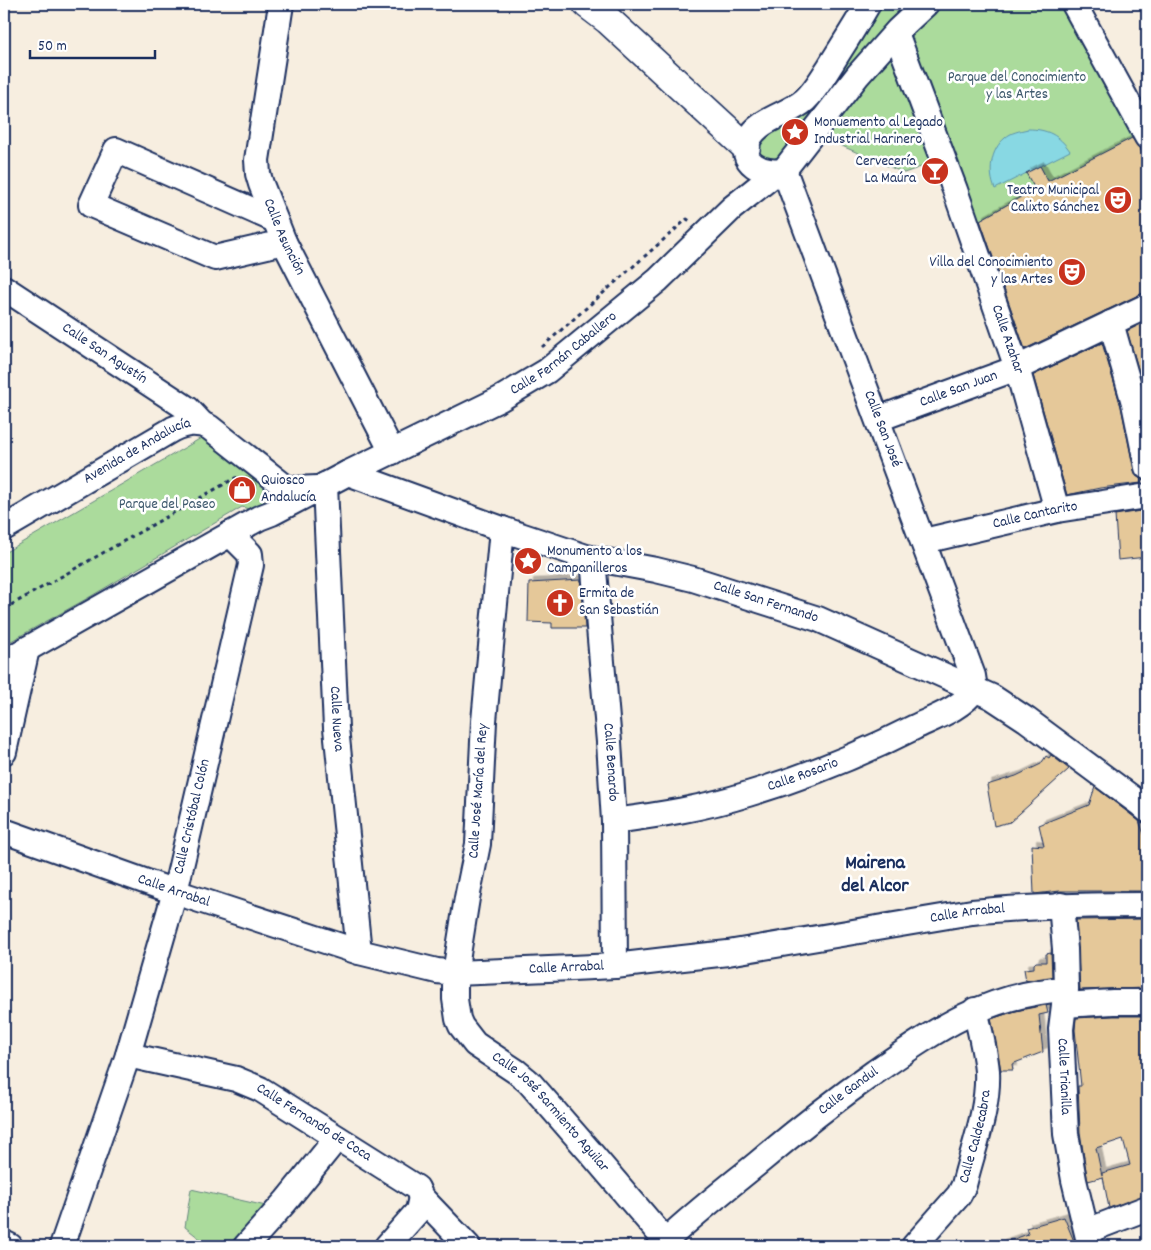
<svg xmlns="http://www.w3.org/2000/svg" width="1151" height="1250" viewBox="0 0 1151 1250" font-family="Dekko,sans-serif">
<defs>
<filter id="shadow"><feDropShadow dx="4.5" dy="-4.5" stdDeviation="0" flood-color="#0004"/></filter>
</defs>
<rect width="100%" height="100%" fill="#f7eee0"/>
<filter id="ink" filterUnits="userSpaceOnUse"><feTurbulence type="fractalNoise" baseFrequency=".02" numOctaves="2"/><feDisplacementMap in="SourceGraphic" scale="10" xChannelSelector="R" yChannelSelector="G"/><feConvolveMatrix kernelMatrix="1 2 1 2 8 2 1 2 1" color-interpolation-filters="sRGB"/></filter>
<g filter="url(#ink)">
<path fill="#abdb9c" stroke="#63857d" d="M 877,4 L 916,4 L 783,163 L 757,157 L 757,139 Z
M 940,4 L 1067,4 L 1135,137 L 1048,181 L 1040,166 L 1027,173 L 1035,189 L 978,221 L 912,47 L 911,29 Z
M 891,59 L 898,62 L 935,162 L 904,173 L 826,139 L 871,71 L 883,60 Z
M 208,434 L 264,485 C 266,496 265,505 255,511 L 242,507 L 88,598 L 4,645 L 4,553 Z
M 191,1189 L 266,1206 L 227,1246 L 209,1246 L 185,1227 Z"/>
<path fill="#88d8e3" stroke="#5c94ae" d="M 1028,129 C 1047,129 1059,135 1070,151 L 995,189 C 988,173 990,150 1005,138 C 1011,132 1020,131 1028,129 Z"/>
<path fill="#e5c899" stroke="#1b2f5e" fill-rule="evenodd" filter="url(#shadow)" d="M 1132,138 L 1140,149 L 1147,163 L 1147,292 L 1141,294 L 1025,349 L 980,220 L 1035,189 L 1026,173 L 1040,166 L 1048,181 Z
M 1147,321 L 1147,399 L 1127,331 Z
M 1102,343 L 1121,406 L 1134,470 L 1136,476 L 1141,479 L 1141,483 L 1100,488 L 1067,495 L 1033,375 Z
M232 491a10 10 0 1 1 20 0a10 10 0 1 1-20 0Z
M 1147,510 L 1147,557 L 1118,560 L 1115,515 Z
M 581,580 L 585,628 L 552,628 L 552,623 L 528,622 L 529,583 Z
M 1051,755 L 1069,769 L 1010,822 L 994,826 L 987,785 L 1016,776 L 1041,764 L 1046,756 L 1049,758 Z
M 1095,787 L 1139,821 L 1147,842 L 1147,891 L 1060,891 L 1034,894 L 1032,845 L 1044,846 L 1039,825 L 1089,805 Z
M 1147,919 L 1147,988 L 1080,990 L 1076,920 Z
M 1051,953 L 1052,977 L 1026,981 L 1024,969 L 1034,968 L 1034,964 L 1036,962 L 1046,962 L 1046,954 Z
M 1046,1005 L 1048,1013 L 1039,1015 L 1043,1052 L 1012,1064 L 1013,1070 L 1001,1070 L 991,1019 L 1015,1011 Z
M 1113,1016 L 1147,1016 L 1147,1195 L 1109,1208 L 1103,1177 L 1088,1181 L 1087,1177 L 1080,1132 L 1078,1086 L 1081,1086 L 1075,1030 L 1076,1018 ZM 1123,1139 L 1130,1165 L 1102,1173 L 1102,1176 L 1096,1148 Z
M 1064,1217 L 1076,1246 L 1000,1246 L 1000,1244 L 1028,1234 L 1026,1228 Z"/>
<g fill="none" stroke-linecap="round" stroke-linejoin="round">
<defs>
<g id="minor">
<path id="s1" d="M 281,4 L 257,160 L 258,174 L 261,184 L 284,242 L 392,452"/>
<path d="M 868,4 C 856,25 843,45 830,66 C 823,77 815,91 805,100 C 788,115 760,118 749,139 C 736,162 764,176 784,170 L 858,75 L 898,30 L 926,4"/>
<path d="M 1074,4 L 1147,137"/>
<path id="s2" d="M 896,33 L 955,190 L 1017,368 L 1057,510"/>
<path d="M 275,220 L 116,150 L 91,205 L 215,258 L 284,242"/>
<path id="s3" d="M 4,288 L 188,409 L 202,424"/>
<path d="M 1111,323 L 1134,403 L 1147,467"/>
<path id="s4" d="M 878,419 L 1017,368 L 1147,306"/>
<path id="s5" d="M 348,473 L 502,529 L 586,557 L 656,570 L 693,579 L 818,619 L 992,697 L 1027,720 L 1139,803 L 1147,810"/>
<path id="s6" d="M 325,485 L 336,728 L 359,952"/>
<path id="s7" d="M 4,528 L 173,429 C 186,423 196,422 209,427 L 284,486 L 293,489 L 318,488"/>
<path id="s8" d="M 502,529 L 484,721 L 478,844 L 467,898 L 455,973 L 455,999 L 458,1019 L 461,1026 L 475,1044 L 517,1072 L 529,1082 L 590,1152 L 670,1246"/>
<path id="s9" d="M 924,541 L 1057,510 L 1147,496"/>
<path id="s10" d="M 593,559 L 609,742 L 614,821 L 615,966"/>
<path id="s11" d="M 4,662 L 259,518 L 272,513 L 348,473 L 500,399 L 547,371 L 658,280 L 732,208 L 777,172"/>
<path d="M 4,752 L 27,649"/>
<path id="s12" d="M 614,821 C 659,815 704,808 748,794 C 805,777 862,754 915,727 C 936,717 962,708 975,689 L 973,676 L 784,170"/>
<path id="s13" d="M 4,831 L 175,892 L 359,952 L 437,971 L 455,973 L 572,968 L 615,966 L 674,959 L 728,953 L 972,912 C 1031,906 1089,905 1147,905"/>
<path id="s14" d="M 1061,905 L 1065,949 L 1066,989 L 1061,1029 L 1066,1134 L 1074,1180 L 1090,1246"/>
<path d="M 1064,1005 L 1113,1002 L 1147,1002"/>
<path id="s15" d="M 128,1055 L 236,1079 L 260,1089 L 417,1188 L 421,1197 L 468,1246"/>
<path d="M 1087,1231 L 1147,1208"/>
<path d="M 4,1243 L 10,1246"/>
<path id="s16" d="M 62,1246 L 128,1055 L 175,892 L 251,565 L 250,554 L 230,534"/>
<path d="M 246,1246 L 286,1201 L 337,1138"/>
<path d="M 387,1246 L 418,1211 L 421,1197"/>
<path id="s17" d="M 660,1246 C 691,1216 725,1190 758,1163 C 796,1131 834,1101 875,1072 C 937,1029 987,994 1066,989"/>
<path id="s18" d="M 914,1246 L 959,1195 L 964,1185 C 973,1148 989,1109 987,1071 C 985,1050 980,1030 975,1010"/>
</g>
<path id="major" d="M 587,4 L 608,20 L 746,147"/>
</defs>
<use href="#minor" stroke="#1b2f5e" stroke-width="28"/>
<use href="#major" stroke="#1b2f5e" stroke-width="31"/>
<path stroke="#1b2f5e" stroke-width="3" stroke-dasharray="4 4" stroke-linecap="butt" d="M 542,347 L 687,219 L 690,221
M 4,609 L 235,478 L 241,477"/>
<use href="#minor" stroke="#fff" stroke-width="24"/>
<use href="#major" stroke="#fff" stroke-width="28"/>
</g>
</g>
<defs>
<symbol id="sight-disc" viewBox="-11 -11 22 22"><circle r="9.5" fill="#c8321e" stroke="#fff"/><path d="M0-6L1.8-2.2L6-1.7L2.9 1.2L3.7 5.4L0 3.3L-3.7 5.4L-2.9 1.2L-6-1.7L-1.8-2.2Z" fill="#fff"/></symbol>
<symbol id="bar-disc" viewBox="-11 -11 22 22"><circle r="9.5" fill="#c8321e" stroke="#fff"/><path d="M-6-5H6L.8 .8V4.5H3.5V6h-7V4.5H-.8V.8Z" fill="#fff"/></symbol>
<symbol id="theatre-disc" viewBox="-11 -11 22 22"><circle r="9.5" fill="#c8321e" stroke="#fff"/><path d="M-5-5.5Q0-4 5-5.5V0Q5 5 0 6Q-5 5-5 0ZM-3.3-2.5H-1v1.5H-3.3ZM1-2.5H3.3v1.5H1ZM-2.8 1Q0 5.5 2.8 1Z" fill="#fff"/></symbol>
<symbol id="shop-disc" viewBox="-11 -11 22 22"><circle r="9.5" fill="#c8321e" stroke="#fff"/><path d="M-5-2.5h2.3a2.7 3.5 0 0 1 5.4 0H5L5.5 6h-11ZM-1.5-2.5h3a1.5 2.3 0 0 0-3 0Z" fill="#fff"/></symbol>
<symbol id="church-disc" viewBox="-11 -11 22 22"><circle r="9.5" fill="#c8321e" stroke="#fff"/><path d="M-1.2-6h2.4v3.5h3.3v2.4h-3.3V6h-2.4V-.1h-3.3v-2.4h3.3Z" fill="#fff"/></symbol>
</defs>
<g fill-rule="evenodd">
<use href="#sight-disc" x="779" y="116" width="32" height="32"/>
<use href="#bar-disc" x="919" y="155" width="32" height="32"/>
<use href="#theatre-disc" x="1102" y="184" width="32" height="32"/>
<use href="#theatre-disc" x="1056" y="256" width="32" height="32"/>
<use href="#shop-disc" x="226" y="474" width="32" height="32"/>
<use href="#sight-disc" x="512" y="545" width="32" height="32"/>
<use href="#church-disc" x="544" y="587" width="32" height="32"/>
</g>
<g text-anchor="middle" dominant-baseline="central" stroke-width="5" stroke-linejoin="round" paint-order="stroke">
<g font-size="15" fill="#3f5a6e" stroke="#fff">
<text x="1017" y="78">Parque del Conocimiento<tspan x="1017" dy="17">y las Artes</tspan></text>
<text x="167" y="505">Parque del Paseo</text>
</g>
<g font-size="15" fill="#1b2f5e" stroke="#fff" text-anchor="start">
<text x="814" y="123">Monuemento al Legado<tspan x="814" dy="17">Industrial Harinero</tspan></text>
<text x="916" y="162" text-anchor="end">Cervecería<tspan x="916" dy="17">La Maúra</tspan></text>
<text x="1099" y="191" text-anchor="end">Teatro Municipal<tspan x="1099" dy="17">Calixto Sánchez</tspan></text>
<text x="1053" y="263" text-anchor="end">Villa del Conocimiento<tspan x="1053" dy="17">y las Artes</tspan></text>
<text x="261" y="481">Quiosco<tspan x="261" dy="17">Andalucía</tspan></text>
<text x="547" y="552">Monumento a los<tspan x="547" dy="17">Campanilleros</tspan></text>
<text x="579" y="594">Ermita de<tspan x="579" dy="17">San Sebastián</tspan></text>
</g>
<g font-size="15" fill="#1b2f5e" stroke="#fff">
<text stroke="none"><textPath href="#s1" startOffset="240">Calle Asunción</textPath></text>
<text stroke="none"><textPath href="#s2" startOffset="326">Calle Azahar</textPath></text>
<text stroke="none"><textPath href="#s3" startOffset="120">Calle San Agustín</textPath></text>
<text stroke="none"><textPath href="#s11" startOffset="640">Calle Fernán Caballero</textPath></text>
<text stroke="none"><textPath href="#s4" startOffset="86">Calle San Juan</textPath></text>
<text transform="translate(882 429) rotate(69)">Calle San José</text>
<text stroke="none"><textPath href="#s7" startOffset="154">Avenida de Andalucía</textPath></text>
<text stroke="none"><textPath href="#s9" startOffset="114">Calle Cantarito</textPath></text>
<text stroke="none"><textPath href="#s5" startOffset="438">Calle San Fernando</textPath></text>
<text stroke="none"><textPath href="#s6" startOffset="234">Calle Nueva</textPath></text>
<text stroke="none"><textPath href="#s10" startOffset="204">Calle Benardo</textPath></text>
<text stroke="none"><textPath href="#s12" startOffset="195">Calle Rosario</textPath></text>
<text transform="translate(479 791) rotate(-86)">Calle José María del Rey</text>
<text stroke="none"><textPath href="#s16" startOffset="449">Calle Cristóbal Colón</textPath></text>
<text stroke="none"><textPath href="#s13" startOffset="180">Calle Arrabal</textPath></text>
<text stroke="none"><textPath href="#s13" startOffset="990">Calle Arrabal</textPath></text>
<text stroke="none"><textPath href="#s13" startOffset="585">Calle Arrabal</textPath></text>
<text stroke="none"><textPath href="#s14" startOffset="172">Calle Trianilla</textPath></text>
<text stroke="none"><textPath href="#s17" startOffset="244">Calle Gandul</textPath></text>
<text stroke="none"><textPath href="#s8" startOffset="626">Calle José Sarmiento Aguilar</textPath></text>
<text stroke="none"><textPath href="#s15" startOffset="200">Calle Fernando de Coca</textPath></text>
<text stroke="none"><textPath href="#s18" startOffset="129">Calle Caldecabra</textPath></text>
</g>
<g font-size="20" font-weight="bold" fill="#1b2f5e" stroke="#fff">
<text x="875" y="864">Mairena<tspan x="875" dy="23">del Alcor</tspan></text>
</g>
</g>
<rect width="1151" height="1250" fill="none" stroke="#fff" stroke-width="20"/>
<rect x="10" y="10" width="1131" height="1230" fill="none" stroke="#1b2f5e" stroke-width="2" filter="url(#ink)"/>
<path d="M30 50v8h125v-8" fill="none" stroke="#1b2f5e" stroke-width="2.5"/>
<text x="38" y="50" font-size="15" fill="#1b2f5e" stroke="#ffffff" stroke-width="4" paint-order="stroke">50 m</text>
</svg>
